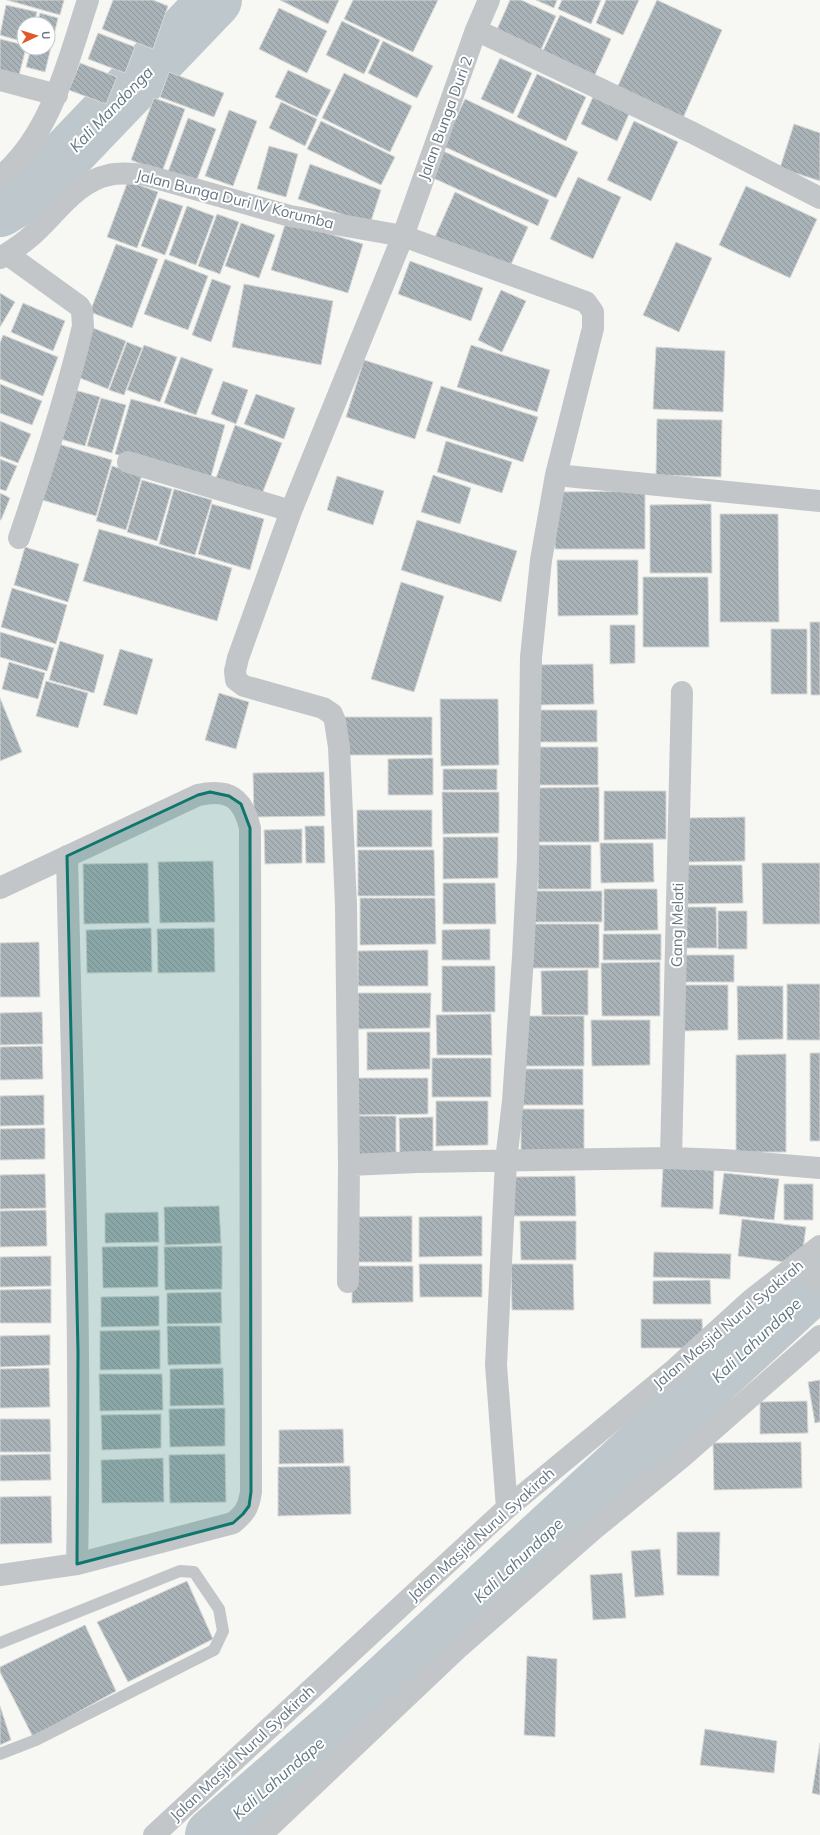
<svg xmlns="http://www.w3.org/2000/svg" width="820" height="1835" viewBox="0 0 820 1835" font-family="Mulish,sans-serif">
<defs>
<pattern id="building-back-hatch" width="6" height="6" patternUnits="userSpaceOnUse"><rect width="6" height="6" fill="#a9b2b6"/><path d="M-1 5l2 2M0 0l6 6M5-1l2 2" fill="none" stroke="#8d969a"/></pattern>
</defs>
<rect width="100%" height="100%" fill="#f7f7f4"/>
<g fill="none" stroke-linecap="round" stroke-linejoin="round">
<path stroke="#bdc7cc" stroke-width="54" d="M 0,210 L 34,189 L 215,0
M 212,1835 L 338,1725 L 820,1281"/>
</g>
<path fill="url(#building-back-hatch)" stroke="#d8d8d6" d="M 7,0 L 64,0 L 60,15 Z
M 113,0 L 153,0 L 168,6 L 153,49 L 102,29 Z
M 280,0 L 339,0 L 328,24 Z
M 353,0 L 438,0 L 413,52 L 344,19 Z
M 510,0 L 521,0 L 556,16 L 539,54 L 495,34 Z
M 536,0 L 557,0 L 554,8 Z
M 562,0 L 601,0 L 591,24 L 558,9 Z
M 606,0 L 639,0 L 623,35 L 596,23 Z
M 657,0 L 722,30 L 683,118 L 617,88 Z
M 6,5 L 37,12 L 34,24 L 24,24 L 24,42 L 0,35 Z
M 279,8 L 327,31 L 307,73 L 259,49 Z
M 40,13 L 58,18 L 45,72 L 26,67 L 31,48 L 48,48 L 48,24 L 37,24 Z
M 560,15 L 611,39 L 593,79 L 541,55 Z
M 342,21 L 380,40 L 364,74 L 326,55 Z
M 98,33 L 135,47 L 125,73 L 88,59 Z
M 0,39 L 24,45 L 24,48 L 26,48 L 19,75 L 0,70 Z
M 383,41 L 433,66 L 417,98 L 368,73 Z
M 500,58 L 532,73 L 513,114 L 481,99 Z
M 80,63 L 117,77 L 106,104 L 69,90 Z
M 288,70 L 331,90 L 317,117 L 275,97 Z
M 169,72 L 224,93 L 214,117 L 160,97 Z
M 344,73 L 412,106 L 390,152 L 322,118 Z
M 537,74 L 586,97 L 566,141 L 517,117 Z
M 593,97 L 629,114 L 617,141 L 581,124 Z
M 154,98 L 185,109 L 162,172 L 131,160 Z
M 465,99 L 578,152 L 556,198 L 443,146 Z
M 281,102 L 317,119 L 305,146 L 269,128 Z
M 229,110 L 257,121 L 233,186 L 205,176 Z
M 188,118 L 216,129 L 196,182 L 168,172 Z
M 321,121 L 395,157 L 381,185 L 307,149 Z
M 634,121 L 678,142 L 651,201 L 607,180 Z
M 794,124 L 820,133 L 820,181 L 780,168 Z
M 269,146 L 298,154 L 286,197 L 257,189 Z
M 443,151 L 549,200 L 538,226 L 431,177 Z
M 310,164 L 381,190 L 370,224 L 298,199 Z
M 578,177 L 621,197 L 593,259 L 550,239 Z
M 128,181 L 158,192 L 137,248 L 107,237 Z
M 746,186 L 817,219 L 790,278 L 719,245 Z
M 455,192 L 528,227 L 508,271 L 435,237 Z
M 159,198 L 183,206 L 165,255 L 141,246 Z
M 187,206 L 214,216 L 196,265 L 169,255 Z
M 217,214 L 239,222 L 220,274 L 198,266 Z
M 286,221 L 363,244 L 348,293 L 271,270 Z
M 241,223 L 275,235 L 259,278 L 225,266 Z
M 676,242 L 712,258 L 679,332 L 643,315 Z
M 116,244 L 158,259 L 132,328 L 90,312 Z
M 165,259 L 208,276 L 188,330 L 144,314 Z
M 410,261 L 483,288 L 471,321 L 398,294 Z
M 212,279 L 231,286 L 211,342 L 192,335 Z
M 244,284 L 333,301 L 321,365 L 232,347 Z
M 501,290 L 526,301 L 502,352 L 478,340 Z
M 0,293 L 15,302 L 0,327 Z
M 23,303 L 65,321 L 53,351 L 11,332 Z
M 93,328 L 126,341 L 108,389 L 75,376 Z
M 3,335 L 58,357 L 43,396 L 0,379 L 0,343 Z
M 127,342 L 142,348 L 124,395 L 109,390 Z
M 144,345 L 177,357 L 160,402 L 127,390 Z
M 471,345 L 550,370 L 537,412 L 457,387 Z
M 656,347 L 725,351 L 723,412 L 653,409 Z
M 181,357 L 213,369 L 196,415 L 164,403 Z
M 364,360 L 433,382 L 415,439 L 346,417 Z
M 223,381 L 248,390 L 236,424 L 211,414 Z
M 0,384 L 42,401 L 32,425 L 0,413 Z
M 441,386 L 538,417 L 523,462 L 426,431 Z
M 71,389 L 100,397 L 85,446 L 57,438 Z
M 256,394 L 295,408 L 284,439 L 244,424 Z
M 101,398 L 126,405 L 112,453 L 87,446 Z
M 131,399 L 225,425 L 210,480 L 115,454 Z
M 657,419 L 722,420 L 721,477 L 656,475 Z
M 0,421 L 31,434 L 18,463 L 0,456 Z
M 235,425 L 282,443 L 260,499 L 215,481 Z
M 446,441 L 512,462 L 502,493 L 437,472 Z
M 55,443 L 112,460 L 96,516 L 39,499 Z
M 0,459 L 17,466 L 6,491 L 0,489 Z
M 112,466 L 142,475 L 126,530 L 96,521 Z
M 433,475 L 471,488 L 460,524 L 421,512 Z
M 337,476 L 384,491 L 373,525 L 327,510 Z
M 142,480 L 172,489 L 157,541 L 127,532 Z
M 174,489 L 212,500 L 195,555 L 159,544 Z
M 645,491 L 645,549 L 555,549 L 555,492 Z
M 0,493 L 10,498 L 1,520 L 0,520 Z
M 212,504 L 264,519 L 250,570 L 198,554 Z
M 711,504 L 712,573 L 650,573 L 650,505 Z
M 720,514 L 778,514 L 779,622 L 720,622 Z
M 417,520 L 517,551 L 501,602 L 401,570 Z
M 99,529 L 232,568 L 217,621 L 83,581 Z
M 25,547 L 79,564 L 68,602 L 14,585 Z
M 557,560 L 638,560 L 638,615 L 558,616 Z
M 643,577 L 708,577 L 709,647 L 643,647 Z
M 401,582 L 444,596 L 414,692 L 371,679 Z
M 12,588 L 67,605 L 56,644 L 1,627 Z
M 810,622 L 820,622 L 820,695 L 811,695 Z
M 610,625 L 635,625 L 635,663 L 610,664 Z
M 771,629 L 807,629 L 807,694 L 771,694 Z
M 0,632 L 54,648 L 47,671 L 0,657 Z
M 60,641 L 104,655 L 94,693 L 49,680 Z
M 120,649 L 153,659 L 137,715 L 103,705 Z
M 9,662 L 45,673 L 38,699 L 2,689 Z
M 593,664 L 594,704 L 536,705 L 535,665 Z
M 46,681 L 88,693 L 78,728 L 36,716 Z
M 219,693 L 249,702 L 236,749 L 205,740 Z
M 0,698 L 22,752 L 0,761 Z
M 440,699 L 498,699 L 499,765 L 441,766 Z
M 538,710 L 597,710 L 597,742 L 538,742 Z
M 344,717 L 432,717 L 432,755 L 344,755 Z
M 533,747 L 598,747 L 598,785 L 533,785 Z
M 433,758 L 433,795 L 388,795 L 388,759 Z
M 443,769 L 497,769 L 497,790 L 443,790 Z
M 324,772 L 325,816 L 254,817 L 253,773 Z
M 599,787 L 599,842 L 536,842 L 536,788 Z
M 604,791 L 666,791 L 666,839 L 604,840 Z
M 442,792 L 499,792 L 499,833 L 443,834 Z
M 357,810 L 432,810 L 432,847 L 357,847 Z
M 745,817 L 745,861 L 688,862 L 688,818 Z
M 305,826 L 324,826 L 325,863 L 306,863 Z
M 302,829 L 302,863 L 265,864 L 264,830 Z
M 443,837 L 498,837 L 498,878 L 443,879 Z
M 600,843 L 653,843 L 654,882 L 601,883 Z
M 538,845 L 591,845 L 591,889 L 538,889 Z
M 358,850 L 434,850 L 435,896 L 358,896 Z
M 213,861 L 215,922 L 160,923 L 158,862 Z
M 148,863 L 149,923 L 84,924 L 83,864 Z
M 762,863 L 820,863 L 820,924 L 763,924 Z
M 681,865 L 742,865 L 743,903 L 682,904 Z
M 443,883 L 495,883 L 496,924 L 443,924 Z
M 604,889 L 657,889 L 658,930 L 604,931 Z
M 532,891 L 602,891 L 602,922 L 532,922 Z
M 360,898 L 435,898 L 436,944 L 360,945 Z
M 680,907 L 716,907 L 717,948 L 680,948 Z
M 718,911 L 747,911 L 747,949 L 718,949 Z
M 531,924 L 599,924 L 599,968 L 531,968 Z
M 151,928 L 152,972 L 87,973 L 86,930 Z
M 214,928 L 215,972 L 158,973 L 157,929 Z
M 490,929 L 490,960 L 442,960 L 442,930 Z
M 603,934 L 661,934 L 661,960 L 603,960 Z
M 39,942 L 40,997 L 0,997 L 0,943 Z
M 428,950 L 428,986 L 358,986 L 358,951 Z
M 680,955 L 734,955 L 734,982 L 680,982 Z
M 660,962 L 660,1016 L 602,1016 L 601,963 Z
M 442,966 L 495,966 L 495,1012 L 442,1012 Z
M 588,970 L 588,1015 L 542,1015 L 541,971 Z
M 787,984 L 820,984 L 820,1040 L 787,1040 Z
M 680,985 L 728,985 L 728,1030 L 681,1031 Z
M 737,986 L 783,986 L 783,1039 L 738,1040 Z
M 358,993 L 431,993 L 430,1028 L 358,1029 Z
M 42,1012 L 43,1044 L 0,1045 L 0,1013 Z
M 491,1014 L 492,1055 L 437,1055 L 436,1015 Z
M 524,1016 L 584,1016 L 584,1066 L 524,1066 Z
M 591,1020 L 650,1020 L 650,1065 L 592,1066 Z
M 367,1032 L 430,1032 L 430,1069 L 367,1070 Z
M 42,1046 L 43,1079 L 0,1080 L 0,1047 Z
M 810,1053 L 820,1053 L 820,1141 L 810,1141 Z
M 786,1054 L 786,1152 L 736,1152 L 736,1055 Z
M 432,1058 L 491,1058 L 491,1097 L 432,1097 Z
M 520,1069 L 583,1069 L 583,1105 L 521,1105 Z
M 356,1078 L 428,1078 L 428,1114 L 356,1115 Z
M 44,1095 L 44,1125 L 0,1126 L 0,1096 Z
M 436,1101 L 488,1101 L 488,1145 L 436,1146 Z
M 521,1109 L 584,1109 L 584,1156 L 521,1157 Z
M 357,1116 L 396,1116 L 396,1160 L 357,1160 Z
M 433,1117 L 433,1154 L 400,1155 L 399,1118 Z
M 45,1128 L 45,1159 L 0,1160 L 0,1129 Z
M 663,1168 L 714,1170 L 713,1209 L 661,1207 Z
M 724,1173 L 779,1179 L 774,1220 L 719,1214 Z
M 45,1174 L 46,1208 L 0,1209 L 0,1175 Z
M 575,1176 L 576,1216 L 511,1216 L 511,1177 Z
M 784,1184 L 813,1184 L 813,1220 L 784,1220 Z
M 219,1206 L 221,1243 L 165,1245 L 164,1207 Z
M 46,1210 L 47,1246 L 0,1247 L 0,1211 Z
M 158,1212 L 159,1242 L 105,1243 L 105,1213 Z
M 412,1216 L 412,1262 L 355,1262 L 355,1217 Z
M 482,1216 L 482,1256 L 419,1257 L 419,1217 Z
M 742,1219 L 806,1227 L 801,1264 L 738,1256 Z
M 520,1221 L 576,1221 L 576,1260 L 521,1260 Z
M 158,1246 L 158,1287 L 103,1288 L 102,1247 Z
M 222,1246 L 222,1289 L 165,1290 L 164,1247 Z
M 654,1252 L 731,1254 L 730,1279 L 653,1277 Z
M 51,1256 L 51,1286 L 0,1287 L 0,1257 Z
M 419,1264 L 482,1264 L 482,1297 L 420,1297 Z
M 511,1264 L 573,1264 L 574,1310 L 512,1310 Z
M 352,1266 L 413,1266 L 413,1302 L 352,1303 Z
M 710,1280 L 711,1304 L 653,1304 L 653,1281 Z
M 51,1289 L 51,1323 L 0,1323 L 0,1290 Z
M 221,1292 L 222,1323 L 167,1324 L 167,1293 Z
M 159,1296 L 159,1326 L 101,1327 L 101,1297 Z
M 641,1319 L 702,1319 L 703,1348 L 641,1348 Z
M 167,1326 L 220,1326 L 221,1364 L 168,1365 Z
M 160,1330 L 160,1369 L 100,1370 L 100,1331 Z
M 50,1335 L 50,1365 L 0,1367 L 0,1336 Z
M 49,1368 L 50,1407 L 0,1408 L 0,1369 Z
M 223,1368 L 224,1405 L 170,1406 L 170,1369 Z
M 99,1374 L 162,1374 L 163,1410 L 100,1411 Z
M 820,1380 L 820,1422 L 815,1423 L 808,1382 Z
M 807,1401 L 808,1433 L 760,1434 L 760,1402 Z
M 225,1408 L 225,1446 L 170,1447 L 169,1409 Z
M 161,1414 L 161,1448 L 102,1450 L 101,1415 Z
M 0,1419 L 50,1419 L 51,1452 L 0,1452 Z
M 343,1429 L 344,1463 L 279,1464 L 279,1430 Z
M 801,1442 L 802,1488 L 714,1490 L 713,1443 Z
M 50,1454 L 51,1480 L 0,1481 L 0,1455 Z
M 225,1454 L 226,1502 L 170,1503 L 169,1455 Z
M 163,1458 L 164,1502 L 102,1503 L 101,1460 Z
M 350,1466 L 351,1514 L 278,1516 L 278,1467 Z
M 51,1496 L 52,1543 L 0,1544 L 0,1497 Z
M 677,1532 L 720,1532 L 719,1576 L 677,1575 Z
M 660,1549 L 664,1595 L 635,1597 L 631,1551 Z
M 622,1573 L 626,1618 L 593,1620 L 590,1575 Z
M 187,1581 L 213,1639 L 128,1682 L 97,1622 Z
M 85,1625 L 116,1691 L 33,1737 L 0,1672 L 0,1667 Z
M 527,1656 L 557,1659 L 555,1737 L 524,1735 Z
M 0,1706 L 11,1740 L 0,1745 Z
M 705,1729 L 777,1741 L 774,1773 L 700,1765 Z
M 820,1743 L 820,1795 L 812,1793 Z"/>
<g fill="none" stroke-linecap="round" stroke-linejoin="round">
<path stroke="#c2c6c9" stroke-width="12" d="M 0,1643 L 180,1571 L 194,1572 L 219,1609 L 223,1631 L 214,1650 L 36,1740 L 0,1754"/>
<path stroke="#c2c6c9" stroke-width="22" d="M 489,0 L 476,30 L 403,236 L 291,511 L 238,658 L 235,671 L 236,680 L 244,686 L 323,708 L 332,714 L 335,721 L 339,747 L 346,905 L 349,1165 L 417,1162 L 671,1158 L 724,1160 L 820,1168
M 476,30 L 693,133 L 820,198
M 0,80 L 57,95
M 0,177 C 51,135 68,61 88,0
M 7,254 L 79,306 L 82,311 L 83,326 C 66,398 43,468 19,538
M 0,258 C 10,252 21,245 30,237 C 55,216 75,182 109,175 C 121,172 133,174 145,175 L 290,216 L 403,236 L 586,302 L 593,312 L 593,328 L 556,475
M 128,462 L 291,511
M 67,856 C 72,1092 82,1328 77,1564
M 0,888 L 198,795 C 229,788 243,798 250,828 L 251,1492 C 248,1509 245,1513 233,1523 L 77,1564 L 0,1575
M 671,1158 L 682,692
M 801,1261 L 820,1282
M 348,1282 L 349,1165
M 507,1508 L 496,1365 L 506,1161 L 513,1101 L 523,957 L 528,858 L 531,657 L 541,560 L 556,475 L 820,501
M 154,1835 L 507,1508 L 675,1369 L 751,1300 L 820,1246
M 261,1835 L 456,1650 L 594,1529 L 681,1458 L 820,1336"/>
</g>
<path fill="#0f766e" fill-opacity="0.2" stroke="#0f766e" stroke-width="3" stroke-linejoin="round" d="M 210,792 L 229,796 L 241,804 L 250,828 L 251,1492 L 249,1506 L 243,1514 L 233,1523 L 77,1564 L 78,1352 L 67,856 L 198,795 Z"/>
<g text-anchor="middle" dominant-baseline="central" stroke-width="4" stroke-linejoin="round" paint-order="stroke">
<g font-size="15" fill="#667784" stroke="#fff">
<text transform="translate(445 118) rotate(-70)">Jalan Bunga Duri 2</text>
<text transform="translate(235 199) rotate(14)">Jalan Bunga Duri IV Korumba</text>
<text transform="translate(677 925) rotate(-89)">Gang Melati</text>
<text transform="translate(728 1324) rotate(-40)">Jalan Masjid Nurul Syakirah</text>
<text transform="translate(481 1534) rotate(-42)">Jalan Masjid Nurul Syakirah</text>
<text transform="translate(242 1753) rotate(-43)">Jalan Masjid Nurul Syakirah</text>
</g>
<g font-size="16" font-style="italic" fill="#627780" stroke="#fff">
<text transform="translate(111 109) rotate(-46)">Kali Mandonga</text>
<text transform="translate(756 1340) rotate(-43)">Kali Lahundape</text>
<text transform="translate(518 1560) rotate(-43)">Kali Lahundape</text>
<text transform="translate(278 1778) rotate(-41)">Kali Lahundape</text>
</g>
</g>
<g transform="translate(36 36) rotate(86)"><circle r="19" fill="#ffffff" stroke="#c2c9ce"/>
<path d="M0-3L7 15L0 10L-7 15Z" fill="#e0592b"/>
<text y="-6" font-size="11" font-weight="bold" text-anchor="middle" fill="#667784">U</text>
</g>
</svg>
